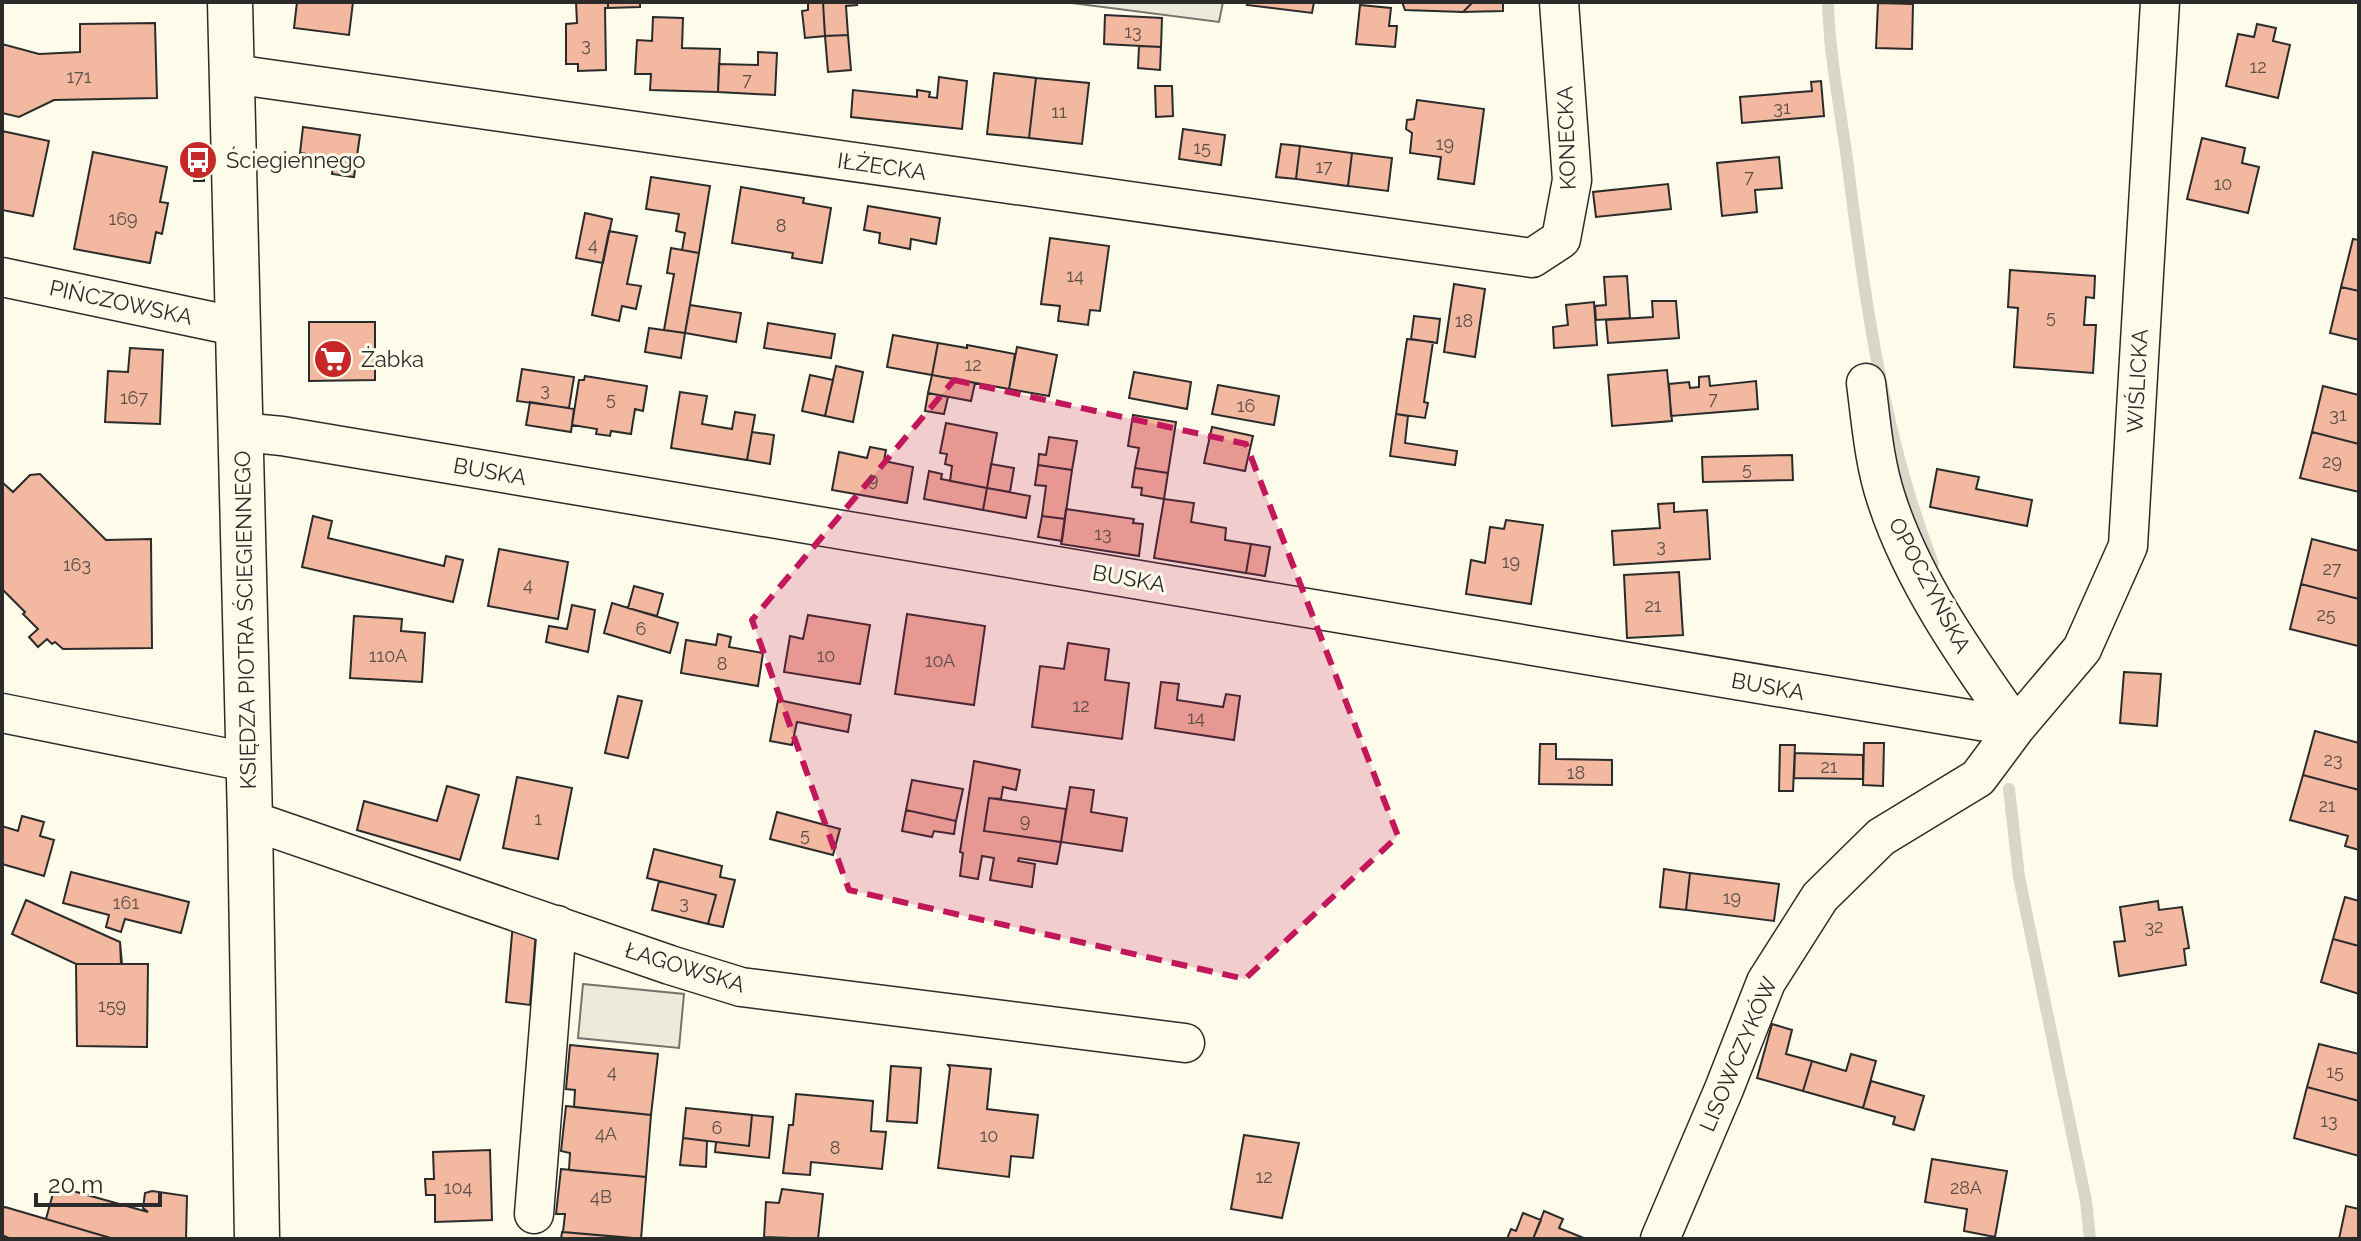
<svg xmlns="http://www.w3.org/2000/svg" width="2361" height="1241" viewBox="0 0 2361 1241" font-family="Raleway,sans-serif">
	<rect width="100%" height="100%" fill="#fdfbea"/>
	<path fill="#ecebdb" stroke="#74746e" stroke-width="2" d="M1064,2H1223L1219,22Z"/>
	<path fill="#eceadb" stroke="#74746e" stroke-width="2" d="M583,984L684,994L679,1048L578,1038Z"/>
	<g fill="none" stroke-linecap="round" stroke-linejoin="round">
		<path stroke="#d8d7c9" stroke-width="12" d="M1828,2C1829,54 1840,107 1847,159C1864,295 1883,435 1933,564
			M2009,789L2019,877L2086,1201L2090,1239"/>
	</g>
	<path fill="#f2b8a0" stroke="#2b2b2b" stroke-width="2" d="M297,2H353L349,35L294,28Z
		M576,2H608V8H605L606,70L578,71V64H566V24L577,23Z
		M608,2H640V7L608,8Z
		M808,2H823L825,36L805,38L802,11L808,10Z
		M823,2H857V5L846,6L848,35L825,36Z
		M1248,2H1314L1312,13L1247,5Z
		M1402,2H1473L1463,12L1405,10Z
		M1473,2H1503V11L1463,12Z
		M1878,3L1913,4L1912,49L1876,48Z
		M1360,5L1391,8L1389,26H1397L1395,47L1356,44Z
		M1105,15L1162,18L1161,47L1104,44Z
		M653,17L683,18L682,48L720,49L718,92L650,90L651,74H635L637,40L652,41Z
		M155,23L157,98L54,100L19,117L2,113V44L39,54L80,52V24Z
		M2257,24L2276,28L2273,41L2290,45L2278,98L2226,86L2238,34L2254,37Z
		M848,35L851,70L828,72L825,36Z
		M1139,46L1161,47L1160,70L1138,68Z
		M758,52L777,53L775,95L718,92L719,64L758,65Z
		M994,73L1036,78L1029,138L987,134Z
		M939,77L967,81L962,129L851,117L853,90L917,97V90L930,92L929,97L937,98Z
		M1036,78L1089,83L1082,144L1029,138Z
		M1821,81L1824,116L1742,123L1740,97L1812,91L1811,82Z
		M1155,86H1172L1173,116L1156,117Z
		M1417,100L1484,109L1474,184L1438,179L1441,157L1410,153L1412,133L1406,129L1407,120L1414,119Z
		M303,127L360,135L354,177L332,174L334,158L300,153Z
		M1183,129L1225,135L1221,165L1179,159Z
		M2,131L49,141L33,216L2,210Z
		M2202,138L2245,148L2242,163L2259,167L2248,213L2187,199Z
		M1281,144L1300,146L1296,179L1276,177Z
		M1300,146L1352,153L1348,186L1296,179Z
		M93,152L167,167L160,202L168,203L162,234L156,232L150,263L74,249Z
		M204,152V181H194L193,153Z
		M1352,153L1392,158L1388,191L1348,186Z
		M1779,157L1782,188L1755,190L1757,212L1722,216L1717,163Z
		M651,177L710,186L699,253L682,250L685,233L676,231L679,214L646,209Z
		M1668,184L1671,209L1596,217L1593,192Z
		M741,187L804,198L803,203L831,208L822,263L792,258L793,253L732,243Z
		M868,206L940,218L936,244L911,239L910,249L879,243L880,233L864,230Z
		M585,213L612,219L603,263L576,258Z
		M609,231L637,236L627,284L641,286L636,309L622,306L619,321L592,315Z
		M1050,238L1109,246L1100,311L1090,310L1088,325L1058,321L1060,306L1041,304Z
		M2353,239L2359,240V291L2341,287Z
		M671,248L699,253L685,333L664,330L674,274L667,273Z
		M2010,270L2095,276L2094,298L2086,297L2084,325H2096L2093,373L2014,367L2018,308L2008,307Z
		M1627,276L1630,318L1596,320L1595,306L1606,305L1604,277Z
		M1454,284L1485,289L1475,357L1444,352Z
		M2341,287L2359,291V340L2330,333Z
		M1652,301H1676L1679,338L1608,343L1606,320L1653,317Z
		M1594,302L1597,345L1554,348L1553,327L1568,325L1566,305Z
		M690,305L741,313L736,342L685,333Z
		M1414,316L1440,319L1437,343L1411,339Z
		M309,322H375V380L309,381Z
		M768,323L835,334L831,358L764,348Z
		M649,328L685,333L681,358L645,352Z
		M893,335L938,343L932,375L887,367Z
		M1407,339L1433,342L1424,402L1428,403L1425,418L1396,414Z
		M938,343L967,348V345L1015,354L1009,389L932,375Z
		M1017,347L1057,355L1049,396L1009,389Z
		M130,348L163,350L160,424L105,422L108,371L128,372Z
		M836,366L863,372L853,422L825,416Z
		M522,369L574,377L569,408L517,401Z
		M1667,370L1672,421L1612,426L1608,375Z
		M1134,372L1191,382L1187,409L1129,398Z
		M810,375L833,380L825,416L802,411Z
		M932,375L975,383L971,401L928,393Z
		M585,376L647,386L643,411L635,409L631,434L611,431L610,436L596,434L597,429L572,425L579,380H584Z
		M1709,376L1710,386L1756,381L1758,409L1671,416L1669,384L1689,382L1690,388L1699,387V377Z
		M1218,385L1279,396L1274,425L1212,414Z
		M2323,386L2359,395V444L2312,432Z
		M680,392L707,396L702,424L732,429L735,412L755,415L747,460L671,448Z
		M928,393L948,397L944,414L925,411Z
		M530,402L574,409L571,432L526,425Z
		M1396,414L1408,416L1405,443L1457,451L1455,465L1390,456Z
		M1133,415L1176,422L1168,473L1135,468L1139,448L1128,446Z
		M946,423L997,433L987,488L950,481L952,466L945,464L947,454L940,453Z
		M1212,427L1253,436L1245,471L1204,463Z
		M752,432L774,435L770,464L747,460Z
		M2312,432L2359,444V492L2300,478Z
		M1049,437L1077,441L1072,470L1038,465L1039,454L1046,455Z
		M870,447L886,450L884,461L913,467L907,503L832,490L839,452L867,458Z
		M1792,455L1793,480L1703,482L1702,457Z
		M991,464L1014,468L1010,492L987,488Z
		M1038,465L1072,470L1065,519L1042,516L1046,486L1035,485Z
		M1135,468L1168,473L1164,499L1141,495L1142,488L1132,487Z
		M1937,469L1979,477L1976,489L2032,500L2027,526L1930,507Z
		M929,471L942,474L941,479L987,488L983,510L924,499Z
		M40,474L106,540L151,539L152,648L63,649L55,642L52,644L47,639L38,647L29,637L38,629L23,614L25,612L2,589V482L13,492L30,475Z
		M987,488L1030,496L1026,518L983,510Z
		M1164,499L1194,503L1191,522L1226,528L1225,540L1251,544L1246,573L1154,558Z
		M1674,503V512L1707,510L1710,559L1614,565L1612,531L1660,528L1658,504Z
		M1066,509L1134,519L1133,523L1143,524L1139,556L1061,544Z
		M313,516L332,521L328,538L444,566L446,556L463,560L453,602L302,567Z
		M1042,516L1065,519L1062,541L1038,537Z
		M1506,520L1543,525L1531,604L1466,594L1471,560L1485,563L1490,527L1504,529Z
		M2312,539L2359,551V599L2301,584Z
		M1251,544L1270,547L1265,576L1246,573Z
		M499,549L568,562L558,619L488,606Z
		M1679,572L1683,635L1627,638L1624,575Z
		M2301,584L2359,599L2358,646L2290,629Z
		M634,586L663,594L657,616L628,608Z
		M612,603L678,623L670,653L604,633Z
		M572,605L595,610L588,652L546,642L549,626L567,629Z
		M907,614L985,626L974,705L895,694Z
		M808,615L870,625L860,684L784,672L790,636L803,639Z
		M354,616L402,619L401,631L425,633L422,682L350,678Z
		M718,634L731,637L729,647L763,653L758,686L681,673L686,640L716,645Z
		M1068,643L1109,649L1105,680L1129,683L1122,739L1032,727L1040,666L1064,669Z
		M2124,672L2161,674L2157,726L2120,723Z
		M1161,682L1179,684L1177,700L1223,707L1226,694L1240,696L1234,740L1155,728Z
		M618,696L642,701L628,758L605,753Z
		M778,700L851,715L848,732L797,722L792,745L770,741Z
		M2315,731L2359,743V790L2303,775Z
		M1864,743H1884L1883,786L1863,785Z
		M1540,744H1556V759L1612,760V785L1539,784Z
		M1780,745H1795L1793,791H1779Z
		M1795,753L1863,755V779L1794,778Z
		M974,761L1020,770L1016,790L1003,787L1001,799L989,798L984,831L1061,842L1057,864L1019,858L1018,861L1035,864L1032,887L990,880L994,858L982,856L978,879L960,876L963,853L960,852Z
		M2303,775L2359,790V850L2345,846L2348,836L2290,820Z
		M517,777L572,788L558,859L503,848Z
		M912,780L963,789L956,821L906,810Z
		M447,786L479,795L460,860L357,830L364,801L437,821Z
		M1070,787L1094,790L1091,812L1127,818L1122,851L1061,842Z
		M989,798L1066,809L1061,842L984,831Z
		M906,810L956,821L954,834L934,831L932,837L902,831Z
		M777,812L840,829L833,855L770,839Z
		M22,816L44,822L40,836L54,840L44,876L2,864V826L18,831Z
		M654,849L722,866L720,877L735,880L723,927L708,924L716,895L647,878Z
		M1664,869L1690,873L1686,910L1660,907Z
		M71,872L189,902L181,933L125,919L121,932L106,927L109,915L63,903Z
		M1690,873L1779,884L1774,921L1686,910Z
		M659,881L716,895L708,924L652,910Z
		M2345,897L2359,901V946L2333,939Z
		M26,900L120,942L121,964H76L12,934Z
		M2158,901L2159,910L2182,907L2189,948L2184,949L2186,965L2119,976L2114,942L2125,941L2120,907Z
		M513,923L536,932L530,1005L506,1002Z
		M2333,939L2359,946V994L2321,982Z
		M120,942L122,964H148L147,1047L77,1046L76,964H121Z
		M1772,1024L1792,1030L1786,1054L1812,1061L1803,1091L1757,1078Z
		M2319,1044L2359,1054V1101L2307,1087Z
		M570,1045L658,1054L651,1115L574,1107L575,1090L566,1089Z
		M1851,1054L1876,1061L1863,1108L1803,1091L1812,1061L1846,1071Z
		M948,1065L991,1069L987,1109L1038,1115L1033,1158L1011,1156L1009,1177L938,1168L950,1068Z
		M891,1066L921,1068L917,1123L887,1121Z
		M1871,1081L1924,1096L1914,1130L1893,1124L1895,1117L1863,1108Z
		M2307,1087L2359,1101V1156L2294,1138Z
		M796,1094L873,1101L871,1131L886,1132L882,1169L811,1162L810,1175L783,1173L789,1125H793Z
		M566,1106L651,1115L646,1177L569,1170L570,1153L561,1151Z
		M686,1108L752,1115L749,1146L683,1138Z
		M752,1115L773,1117L769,1158L715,1152L716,1142L749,1146Z
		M1244,1135L1299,1143L1282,1218L1231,1209Z
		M683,1138L707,1141L706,1167L680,1165Z
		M490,1150L492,1220L435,1222V1195H426L425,1179H434L433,1152Z
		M1932,1159L2007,1171L1995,1237L1964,1231L1967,1209L1925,1202Z
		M561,1169L646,1177L641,1239L563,1232L565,1214H556Z
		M55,1186L148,1212L143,1208L145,1193L152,1191L187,1196L186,1239H114L46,1219Z
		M782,1189L823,1194L818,1239L764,1237L766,1202L779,1203Z
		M2346,1206L2359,1209V1239H2339Z
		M5,1207L46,1219L114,1239H11L2,1235V1209Z
		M1544,1211L1563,1219L1559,1228L1586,1239H1533Z
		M1523,1213L1541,1220L1533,1239H1507L1511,1229L1516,1231Z
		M562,1232H563L645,1239H561Z"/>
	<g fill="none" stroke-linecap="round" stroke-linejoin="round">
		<g stroke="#2b2b2b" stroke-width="41">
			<path id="street" d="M233,74L1532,258L1561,239L1572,180L1559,2
				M2,277L239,327
				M1866,383C1871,421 1874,462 1886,498C1912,580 1967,658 2016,727
				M241,432L282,436L2016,727
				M2,713L247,762
				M250,820L670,965L741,987L1185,1043
				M534,1214L557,925
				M1660,1239L1724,1089L1766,982L1820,897L1881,837L1978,778L2016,727L2082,649L2128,546L2160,2"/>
		</g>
		<g stroke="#2b2b2b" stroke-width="47">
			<path id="secondary" d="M230,2L250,820L257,1239"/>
		</g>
		<use href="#street" stroke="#fdfbea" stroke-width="38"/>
		<use href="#secondary" stroke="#fdfbea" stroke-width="44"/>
	</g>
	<path fill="#c2185b" fill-opacity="0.2" stroke="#c2185b" stroke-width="6" stroke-dasharray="16 10" stroke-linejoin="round" d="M954,380L1246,444L1398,836L1245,979L849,890L752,620Z"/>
	<defs>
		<g id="bus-disc" transform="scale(2)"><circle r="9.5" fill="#c62828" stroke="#fdfbea"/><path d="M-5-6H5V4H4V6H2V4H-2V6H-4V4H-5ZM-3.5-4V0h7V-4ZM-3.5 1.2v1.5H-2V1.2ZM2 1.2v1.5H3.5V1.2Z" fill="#fff"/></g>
		<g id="supermarket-disc" transform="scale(2)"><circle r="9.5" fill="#c62828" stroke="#fdfbea"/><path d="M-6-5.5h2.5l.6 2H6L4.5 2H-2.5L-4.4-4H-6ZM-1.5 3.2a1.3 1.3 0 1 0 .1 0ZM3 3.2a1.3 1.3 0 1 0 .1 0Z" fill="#fff"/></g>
	</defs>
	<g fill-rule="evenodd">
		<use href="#bus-disc" x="198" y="160"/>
		<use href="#supermarket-disc" x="333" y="359"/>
	</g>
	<g text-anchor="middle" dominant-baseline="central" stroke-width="6" stroke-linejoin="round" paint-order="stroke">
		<g font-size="18" fill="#5d4e48">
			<text x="1133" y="31">13</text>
			<text x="586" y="44">3</text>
			<text x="2258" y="66">12</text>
			<text x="79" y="76">171</text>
			<text x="747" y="79">7</text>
			<text x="1782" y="107">31</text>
			<text x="1059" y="111">11</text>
			<text x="1445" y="143">19</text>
			<text x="1202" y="147">15</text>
			<text x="1324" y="166">17</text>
			<text x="1749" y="176">7</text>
			<text x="2223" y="183">10</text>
			<text x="123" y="218">169</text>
			<text x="781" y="225">8</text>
			<text x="593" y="244">4</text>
			<text x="1075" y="275">14</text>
			<text x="2051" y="316">5</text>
			<text x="1464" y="320">18</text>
			<text x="973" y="364">12</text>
			<text x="545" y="389">3</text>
			<text x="134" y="397">167</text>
			<text x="611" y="398">5</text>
			<text x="1713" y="398">7</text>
			<text x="1246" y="405">16</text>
			<text x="2338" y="414">31</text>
			<text x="2332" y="461">29</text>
			<text x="1747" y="468">5</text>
			<text x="873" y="479">9</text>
			<text x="1103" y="533">13</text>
			<text x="1661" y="545">3</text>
			<text x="1511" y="561">19</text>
			<text x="77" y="564">163</text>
			<text x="2332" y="568">27</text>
			<text x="528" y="584">4</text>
			<text x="1653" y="605">21</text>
			<text x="2326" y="614">25</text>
			<text x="641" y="628">6</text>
			<text x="388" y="655">110A</text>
			<text x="826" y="655">10</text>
			<text x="940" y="660">10A</text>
			<text x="722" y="663">8</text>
			<text x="1081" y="705">12</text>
			<text x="1196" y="717">14</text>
			<text x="2333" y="759">23</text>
			<text x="1829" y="766">21</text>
			<text x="1576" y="772">18</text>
			<text x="2327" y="805">21</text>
			<text x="538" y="818">1</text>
			<text x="1025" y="820">9</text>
			<text x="805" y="834">5</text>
			<text x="1732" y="897">19</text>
			<text x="126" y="902">161</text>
			<text x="684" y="902">3</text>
			<text x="2154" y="926">32</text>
			<text x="112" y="1005">159</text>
			<text x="612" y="1071">4</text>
			<text x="2335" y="1071">15</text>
			<text x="2329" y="1120">13</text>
			<text x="717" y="1127">6</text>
			<text x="606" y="1133">4A</text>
			<text x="989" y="1135">10</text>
			<text x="835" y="1147">8</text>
			<text x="1264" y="1176">12</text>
			<text x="458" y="1187">104</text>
			<text x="1966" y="1187">28A</text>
			<text x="601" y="1196">4B</text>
		</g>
		<g font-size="22" fill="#2b2b2b" stroke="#fdfbea">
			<text transform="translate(1566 138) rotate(-92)">KONECKA</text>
			<text transform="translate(882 166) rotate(8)">IŁŻECKA</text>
			<text transform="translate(121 302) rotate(12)">PIŃCZOWSKA</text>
			<text transform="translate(2137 381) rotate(-87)">WIŚLICKA</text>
			<text transform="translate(490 471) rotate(10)">BUSKA</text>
			<text transform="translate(1129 578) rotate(10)">BUSKA</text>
			<text transform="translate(1930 585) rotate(62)">OPOCZYŃSKA</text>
			<text transform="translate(245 620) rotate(-91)">KSIĘDZA PIOTRA ŚCIEGIENNEGO</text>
			<text transform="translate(1768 686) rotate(10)">BUSKA</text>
			<text transform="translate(685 967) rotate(17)">ŁAGOWSKA</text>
			<text transform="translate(1738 1054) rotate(-67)">LISOWCZYKÓW</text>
		</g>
		<g font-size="22" fill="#2b2b2b" stroke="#fdfbea" text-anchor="start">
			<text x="226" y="160">Ściegiennego</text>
			<text x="361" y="359">Żabka</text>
		</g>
	</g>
	<rect width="2361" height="1241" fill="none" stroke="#2b2b2b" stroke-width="8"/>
	<path d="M36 1193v12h124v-12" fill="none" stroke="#2b2b2b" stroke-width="4"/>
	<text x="48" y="1193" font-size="24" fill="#2b2b2b" stroke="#fdfbea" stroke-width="6" paint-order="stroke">20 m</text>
</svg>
